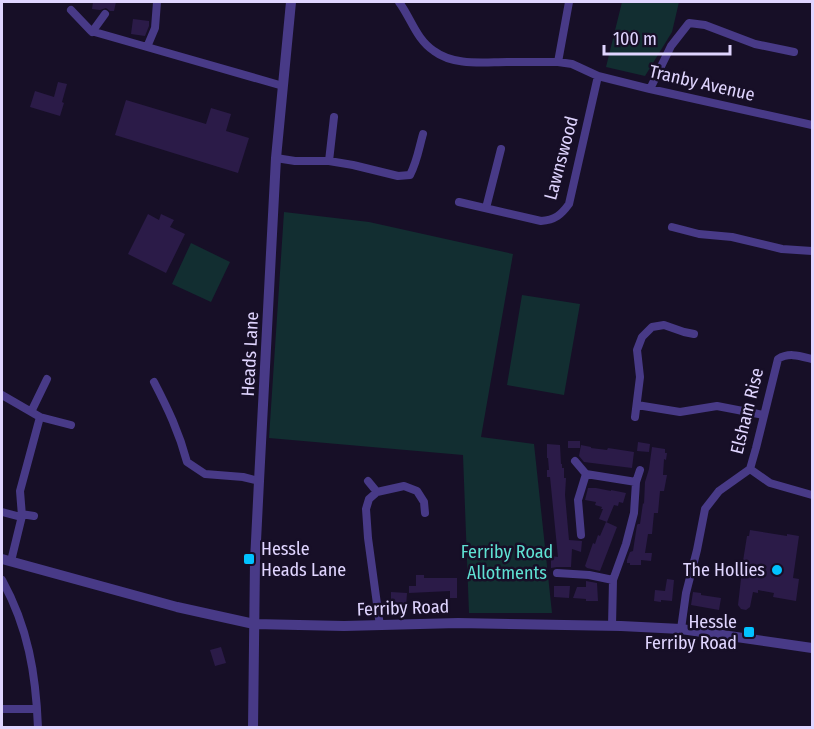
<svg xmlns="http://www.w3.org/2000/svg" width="814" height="729" viewBox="0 0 814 729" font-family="'Fira Sans Condensed',sans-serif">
	<rect width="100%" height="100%" fill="#170f27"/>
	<path fill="#122e31" d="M622,2H679L672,32L645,76L606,67Z
		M284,212L369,222L513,254L481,437L534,444L552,613H469L463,455L269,438Z
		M191,243L230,262L211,302L172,284Z
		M522,295L580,304L564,395L507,385Z"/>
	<path fill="#2b1b48" d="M93,2H116L114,11H110L106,8L100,10L92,9Z
		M133,19L149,21V26L145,36L131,34Z
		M58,82L67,84L62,102L64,103L60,116L30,107L35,91L54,97Z
		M126,100L206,124L211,108L231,114L226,131L249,138L238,173L115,135Z
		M148,214L159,220L161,214L174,220L170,227L185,234L166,273L128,254Z
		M568,441H580V448H568Z
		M638,442L650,444L649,452L637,451Z
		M547,444L560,445L561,464H562V468H564V478H566L565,495L569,540L582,541L581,552L572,549L571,567H557L551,568V556L558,557L550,477H547V470H549L548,458H547Z
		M581,445L591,447V448L607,450L608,448L634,452L632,468L584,462L579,456Z
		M652,447L665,449V453H667L666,460L664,459L663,475H667L664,491H660L658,513H654L652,534H648L645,553H652L651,561L641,560V565H630V563H627V560L630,552L633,551L637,525L638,524H640L643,503L644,504L645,482L649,469Z
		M588,488H596L611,491V490L626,493L623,503L619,502L618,506L614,505L607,522L599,519L603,509H601L602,507L595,505L596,502L585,500Z
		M606,522L617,527L600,571L587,568L585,566L593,543L595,544L598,535L600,536Z
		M750,530L787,536V534L799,536L793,578L799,579L796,601L773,597L774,593L758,590V593L753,592L750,607L746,610L741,609L738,605L743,561L747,536H749Z
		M416,575H424V578H457V598H450V591L409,593V586H416Z
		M667,579L674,580L672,601L661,600V602L654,601L655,590L665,591Z
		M586,581L597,583L598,601H586V599L573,598L577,587H586Z
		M554,586H570L569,598L554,597Z
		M391,592L407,593L406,607L391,606Z
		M693,592L701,593V595L721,598L719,610L691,605Z
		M221,647L226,663L215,666L210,650Z"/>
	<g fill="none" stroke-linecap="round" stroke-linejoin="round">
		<path stroke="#483a87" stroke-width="8" d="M157,2L155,28L147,47L283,86
			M399,2C411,18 416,39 434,51C454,66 483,62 507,62C524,62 541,62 558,62L572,64L598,76L650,89L812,125
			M71,10L91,31L147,47
			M92,32L105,14
			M558,62L569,2
			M650,89L671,46L689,23L705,25L755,44L794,52
			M276,158L295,161H329L353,165L398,176L410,175C417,162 419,148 423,134
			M329,161L334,117
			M459,202L541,221C555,220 561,215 569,204L598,76
			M486,208L501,149
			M672,227L699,234L732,237L782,249L812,251
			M154,382C168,409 179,432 187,462L205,474L243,477L259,481
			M2,395L40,417L20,491L22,516L11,561
			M637,405L680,412L717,406L764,415
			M31,412L47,379
			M40,417L71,425
			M635,417L640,377L637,350L642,337L652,327L664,325L684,332L694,334
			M575,461L586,474
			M750,469L770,483L812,495
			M368,481L377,492
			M636,482L640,470
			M2,512L21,517
			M21,514L34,516
			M581,535L578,500L586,474L636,482L634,513L626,544L613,580L612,626
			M557,573L589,575L613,580
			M2,580C28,627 36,674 38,728
			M380,626L368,538L366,509L369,499L377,492L404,486L417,491L424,502L425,513
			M681,629L686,593L697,550L705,509L719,491L750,469L756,448L778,359C789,352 800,356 812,359
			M2,709H37"/>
		<path stroke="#483a87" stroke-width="10" d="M2,559L177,607L254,624L344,626L458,623L621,626L681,629L812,648
			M253,728L255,561L259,481L276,158L291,2"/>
	</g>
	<g fill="#01c2ff" stroke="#170f27" stroke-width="2">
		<rect x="243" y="553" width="12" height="12" rx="3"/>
		<circle cx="777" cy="570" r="6"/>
		<rect x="743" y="626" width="12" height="12" rx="3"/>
	</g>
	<g text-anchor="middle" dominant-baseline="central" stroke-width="5" stroke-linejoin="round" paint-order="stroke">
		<g font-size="18" fill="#e0d5ff" stroke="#170f27">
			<text transform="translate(702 83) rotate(13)">Tranby Avenue</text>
			<text transform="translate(561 158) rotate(-75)">Lawnswood</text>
			<text transform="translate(250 354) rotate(-87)">Heads Lane</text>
			<text transform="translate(747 411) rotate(-76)">Elsham Rise</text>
			<text transform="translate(403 608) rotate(-2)">Ferriby Road</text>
		</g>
		<g font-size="18" fill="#e0d5ff" stroke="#170f27" text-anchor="end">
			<text x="261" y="549" text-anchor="start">Hessle<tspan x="261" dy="21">Heads Lane</tspan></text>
			<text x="765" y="570">The Hollies</text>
			<text x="737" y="622">Hessle<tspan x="737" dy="21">Ferriby Road</tspan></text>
		</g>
		<g font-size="18" fill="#5fe1d3" stroke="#170f27">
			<text x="507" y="552">Ferriby Road<tspan x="507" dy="21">Allotments</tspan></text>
		</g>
	</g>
	<rect width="814" height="729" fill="none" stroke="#e0d5ff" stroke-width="6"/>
	<path d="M604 45v9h126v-9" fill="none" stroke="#e0d5ff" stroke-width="3"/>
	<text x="613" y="45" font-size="18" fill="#e0d5ff" stroke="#170f27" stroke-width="4.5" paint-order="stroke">100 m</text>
</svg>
